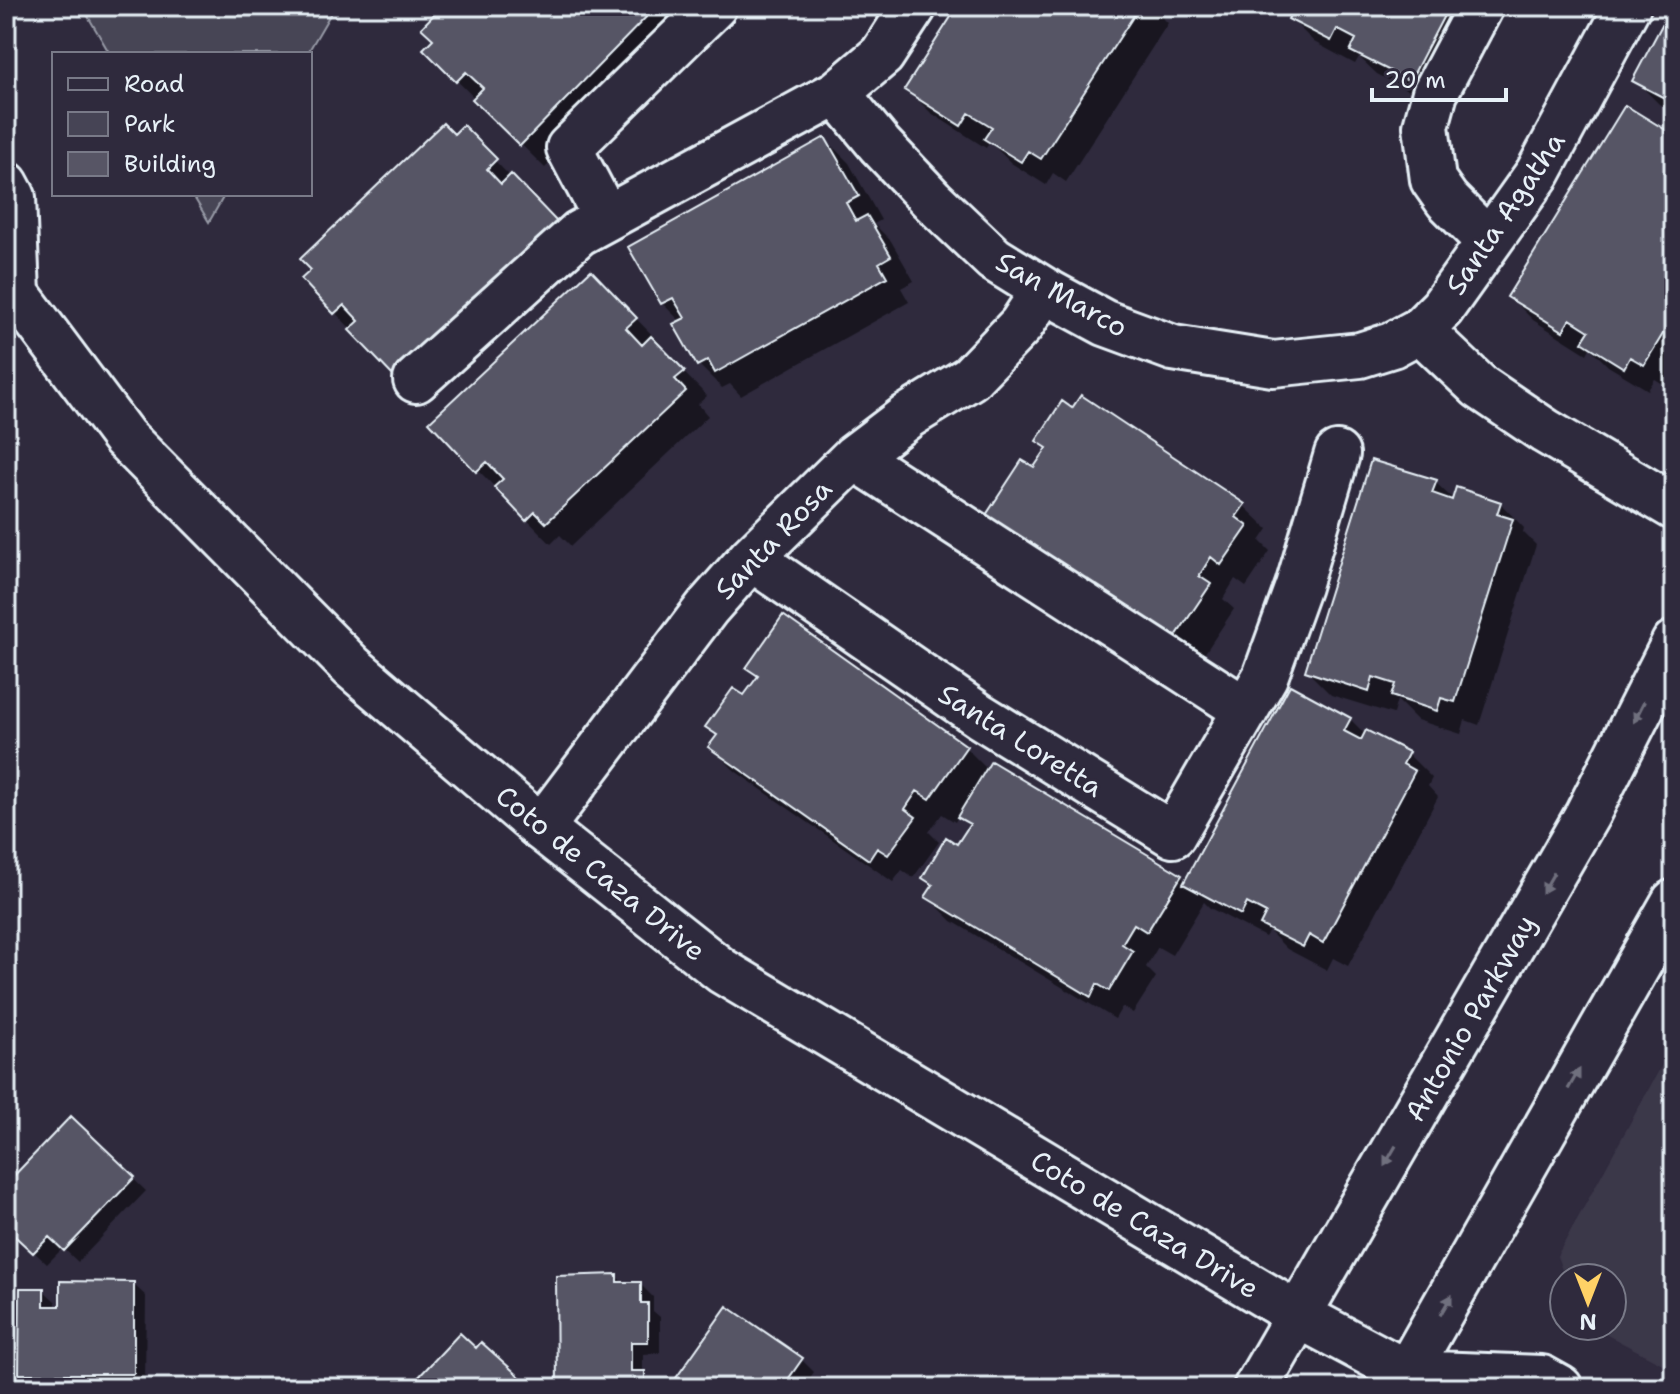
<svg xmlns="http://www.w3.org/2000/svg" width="1680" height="1394" viewBox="0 0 1680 1394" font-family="'Shantell Sans',sans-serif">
	<rect width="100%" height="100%" fill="#2f2a3d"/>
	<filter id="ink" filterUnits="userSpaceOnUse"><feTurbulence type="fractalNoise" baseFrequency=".0125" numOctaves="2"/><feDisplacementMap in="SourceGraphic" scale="16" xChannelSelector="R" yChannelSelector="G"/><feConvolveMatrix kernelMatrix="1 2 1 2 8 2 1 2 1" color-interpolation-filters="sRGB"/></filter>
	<g filter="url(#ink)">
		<path fill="#3b3749" d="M1674,1043V1370L1590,1326H1612V1278H1565L1557,1256Z"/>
		<path fill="#464455" stroke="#979aa6" stroke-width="2" d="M82,6H335L307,54H110Z
			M192,194H225L209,222Z"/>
		<path fill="#0007" d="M445,6H692L698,12L545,168L425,49L435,39Z
			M960,6H1161L1157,12L1168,23L1066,182L1053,173L1046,185L1011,163L990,142L986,148L931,113L907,89Z
			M1292,6H1485L1434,104L1377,74L1359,57L1355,64L1314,42L1290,18L1295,9Z
			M1674,6V112L1659,104L1635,80Z
			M463,128L581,249L421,402L303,279Z
			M1674,138V378L1668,387L1655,379L1648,390L1608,366L1590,348L1587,354L1533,320L1509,296Z
			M825,139L849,163L881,220L874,224L891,241L914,281L901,288L909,302L741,396L730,384L722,388L698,364L681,322L662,303Z
			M615,297L660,343L657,345L707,396L698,404L708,416L571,546L560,535L551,544L478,470Z
			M1039,441L1244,506L1268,529L1260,541L1270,551L1246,587L1235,579L1223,599L1234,609L1199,662L1012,539L988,515L1035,470L1048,450Z
			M1435,482L1454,500L1500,503L1524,528L1523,532L1536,545L1479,725L1465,720L1461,734L1417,720L1397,700L1393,714L1331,695L1307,671Z
			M784,618L966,748L988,770L1181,876L1186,882L1350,719L1366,735L1408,754L1432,778L1428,786L1438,797L1348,966L1333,958L1327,970L1287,949L1269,931L1265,937L1210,908L1204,902L1172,955L1158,947L1146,967L1156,977L1133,1013L1122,1007L1115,1019L952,921L928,897L934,887L924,878L958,847L970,827L959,815L955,822L942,814L929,832L939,842L913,878L902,870L893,882L735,771L711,747L718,737L708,727L745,698L759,678L749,668Z
			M71,1119L146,1191L78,1262L63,1248L47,1264L6,1226V1187Z
			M616,1276L624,1284H640L653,1297V1311L660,1317V1353L643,1354V1373L656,1388H559Z
			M133,1284L146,1296L145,1385H40V1388H18L36,1387L21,1373L43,1290L56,1302V1308Z
			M481,1344L528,1388H423Z
			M802,1360L814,1372L803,1388H671Z"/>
		<path fill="#575565" stroke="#e8f1f8" stroke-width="2" d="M442,6H657L520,146L472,99L483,88L466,72L456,82L423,49L433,39L421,28Z
			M958,6H1140L1041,159L1028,151L1021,162L984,139L992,127L969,113L961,126L904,90Z
			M1294,6H1449L1410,81L1350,51L1356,39L1337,29L1331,41L1288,19Z
			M1672,6H1674V103L1632,81Z
			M1625,105L1674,135V316L1644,365L1630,357L1624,368L1582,342L1589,331L1570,319L1563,331L1507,297Z
			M443,123L454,134L463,125L497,159L487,169L501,184L511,174L558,223L396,379L349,330L359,321L344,305L334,314L301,279L311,270L300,259Z
			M825,137L859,196L846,203L856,221L867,215L891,256L879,263L887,277L715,373L708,360L697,366L673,324L685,318L673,298L661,304L628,247Z
			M591,270L637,318L626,328L642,345L651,336L685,371L675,379L686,391L546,523L535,512L526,521L494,487L503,479L487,462L476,472L429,422Z
			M1081,395L1245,504L1236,517L1248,526L1221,565L1211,557L1199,576L1211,584L1174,639L986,515L1022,460L1034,467L1047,448L1036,441L1062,401L1072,408Z
			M1371,460L1437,480L1432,493L1452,500L1456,487L1501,502L1497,514L1513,519L1455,702L1441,698L1437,711L1391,696L1395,684L1373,677L1369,692L1305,671Z
			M783,615L967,746L930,799L917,791L905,809L916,817L888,855L877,848L869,860L708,747L717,735L705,727L733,688L744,695L758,676L746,668Z
			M1290,685L1351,718L1344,731L1361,740L1366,730L1409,752L1403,764L1415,771L1323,943L1309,935L1303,947L1260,925L1266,913L1247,903L1241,915L1183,884Z
			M991,761L1182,875L1147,932L1134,924L1122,944L1133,951L1109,991L1097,984L1091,997L925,897L933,885L922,878L946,837L957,844L970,824L957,817Z
			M71,1116L135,1177L64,1251L49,1237L33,1253L6,1228V1184Z
			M617,1274V1282H641V1303H648V1342H631V1371H645V1388H557L556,1276Z
			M60,1281L134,1282V1374H19L20,1288H44V1306H60Z
			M727,1306L803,1358L782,1388H669Z
			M460,1333L476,1348L481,1342L520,1377L510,1388H420L414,1382Z
			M17,1383L53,1388H16Z"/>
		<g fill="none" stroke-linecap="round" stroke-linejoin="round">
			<g stroke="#e8f1f8" stroke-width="50">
				<path id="minor" d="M1481,6L1435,93L1426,126L1433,180L1447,200L1489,242
					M837,93L880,145L932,200L994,259L1044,290L1105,323L1173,348L1273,364L1360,355L1392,345L1420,330L1480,387L1545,431L1674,507
					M606,218L569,148L714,6
					M1420,330L1442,308L1538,173L1628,6
					M416,380L579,233L837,93L882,55L914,6
					M854,457L1246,710
					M751,558L980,716L1173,835L1265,677L1298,586L1337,454
					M541,828L707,608L751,558L854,457L908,416L970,378L1021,325L1044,290"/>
			</g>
			<g stroke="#e8f1f8" stroke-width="50">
				<path id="major" d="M6,184L13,197L17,294
					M6,290L17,294L124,437L352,667L541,828L722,971L1298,1315L1407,1373L1421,1388
					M1407,1373L1542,1378L1560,1388
					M1256,1388L1587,815L1674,643
					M1398,1388L1674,902"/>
			</g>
			<use href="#minor" stroke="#2f2a3d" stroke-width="44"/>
			<use href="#major" stroke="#2f2a3d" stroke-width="44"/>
		</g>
		<defs><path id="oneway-solid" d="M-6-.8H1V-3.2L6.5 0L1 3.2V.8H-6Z" transform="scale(2)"/></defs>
		<g fill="#70707e">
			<use href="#oneway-solid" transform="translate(1639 712) rotate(117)"/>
			<use href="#oneway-solid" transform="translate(1548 883) rotate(120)"/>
			<use href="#oneway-solid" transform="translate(1574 1079) rotate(-60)"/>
			<use href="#oneway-solid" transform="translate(1390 1156) rotate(120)"/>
			<use href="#oneway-solid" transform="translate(1446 1305) rotate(-60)"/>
		</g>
	</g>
	<g text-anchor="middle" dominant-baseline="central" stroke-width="6" stroke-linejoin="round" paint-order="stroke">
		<g font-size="28" fill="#e8f1f8" stroke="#2f2a3d">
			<text transform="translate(1505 213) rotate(-56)">Santa Agatha</text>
			<text transform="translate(1062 294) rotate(29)">San Marco</text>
			<text transform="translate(773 539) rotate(-46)">Santa Rosa</text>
			<text transform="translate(1021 740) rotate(32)">Santa Loretta</text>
			<text transform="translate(601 873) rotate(39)">Coto de Caza Drive</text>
			<text transform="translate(1470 1018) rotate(-60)">Antonio Parkway</text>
			<text transform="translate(1145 1224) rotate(31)">Coto de Caza Drive</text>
		</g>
	</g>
	<rect width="1680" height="1394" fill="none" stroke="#2f2a3d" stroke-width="32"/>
	<rect x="16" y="16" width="1648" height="1362" fill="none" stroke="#e8f1f8" stroke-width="3" filter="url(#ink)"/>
	<rect x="52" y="52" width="260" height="144" fill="#2f2a3d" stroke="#797a88" stroke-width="2"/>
	<rect x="68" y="78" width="40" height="12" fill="#2f2a3d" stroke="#797a88" stroke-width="2"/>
	<text x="124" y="92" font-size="24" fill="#e8f1f8">Road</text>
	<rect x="68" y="112" width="40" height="24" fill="#464455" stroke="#797a88" stroke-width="2"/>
	<text x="124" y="132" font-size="24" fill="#e8f1f8">Park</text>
	<rect x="68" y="152" width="40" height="24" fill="#575565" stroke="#797a88" stroke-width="2"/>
	<text x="124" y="172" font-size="24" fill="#e8f1f8">Building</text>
	<g transform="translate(1588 1302) rotate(180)"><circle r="38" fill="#2f2a3d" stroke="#797a88" stroke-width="2"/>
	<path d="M0-6L14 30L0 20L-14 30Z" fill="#ffd166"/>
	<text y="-12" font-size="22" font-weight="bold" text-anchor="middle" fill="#e8f1f8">N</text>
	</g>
	<path d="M1372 88v12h134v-12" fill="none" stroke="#e8f1f8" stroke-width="4"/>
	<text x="1384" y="88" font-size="24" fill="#e8f1f8" stroke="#2f2a3d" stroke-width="6" paint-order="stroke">20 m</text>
</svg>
